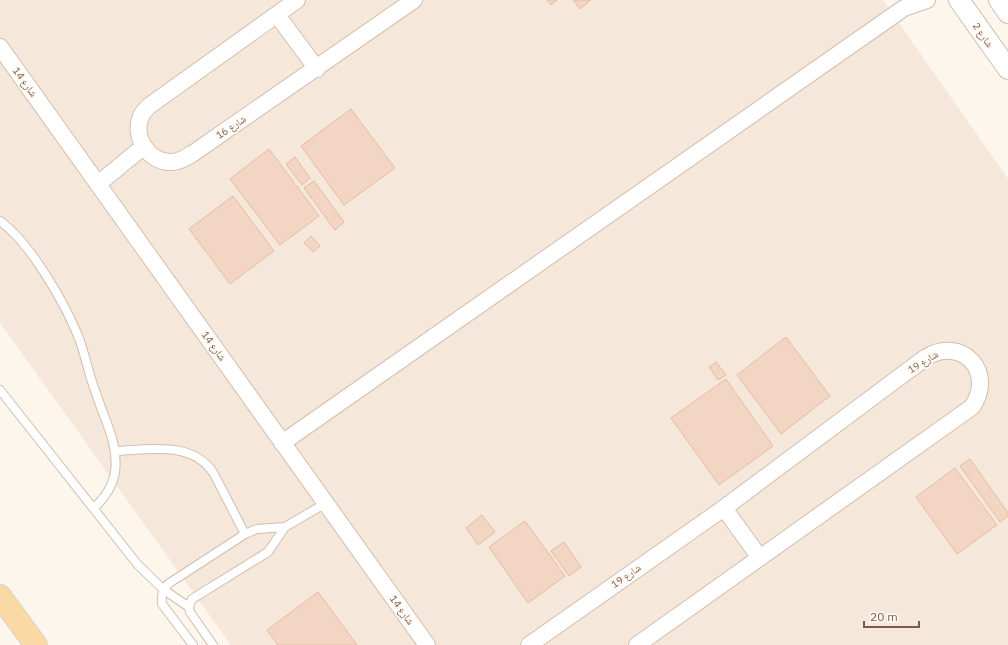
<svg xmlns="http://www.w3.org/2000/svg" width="1008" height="645" viewBox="0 0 1008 645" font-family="'IBM Plex Sans','Noto Naskh Arabic',sans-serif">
	<rect width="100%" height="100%" fill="#fdf6ec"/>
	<path fill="#f5e8da" d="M0,0H883L1008,179V645H231L0,323Z"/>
	<path fill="#f3d5c3" stroke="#e6bba3" d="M547,0H557L551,5Z
		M573,0H591L580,9Z
		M351,109L395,168L344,205L301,146Z
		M269,149L319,216L280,245L230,179Z
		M295,157L310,178L302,185L286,164Z
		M314,181L344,222L335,230L304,188Z
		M233,196L274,251L230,284L189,229Z
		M311,236L320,246L313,252L304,243Z
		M786,337L830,396L781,434L737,375Z
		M716,362L726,375L718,380L709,367Z
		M726,379L773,446L719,485L671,418Z
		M970,459L1008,513V516L1000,522L960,466Z
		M955,468L997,525L957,554L916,497Z
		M482,515L495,532L478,545L466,528Z
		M525,521L565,576L528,603L489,547Z
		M564,542L581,567L569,576L551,551Z
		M318,592L357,645H278L267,630Z"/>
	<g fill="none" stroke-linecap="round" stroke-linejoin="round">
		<g stroke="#d1beb0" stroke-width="10">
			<path id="service" d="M0,221C13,230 23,243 33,256C52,283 68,310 80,341C86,358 89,376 96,393C104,419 119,444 115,472C112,488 105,497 94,508
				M0,390L138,565L164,590L189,607
				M115,451C149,450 193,440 214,474L245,534
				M193,645L162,604C161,595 163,591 168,584L245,534L257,529L285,527L326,503
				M213,645L190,612L189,607L192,599L268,552L285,527"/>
		</g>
		<g stroke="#d1beb0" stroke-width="18">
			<path id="minor" d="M297,0L149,106C146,109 143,112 141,116C132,137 149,163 172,162C180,162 186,157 192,154L414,0
				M277,15L317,69
				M0,47L427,645
				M98,184L143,147
				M282,443L904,8L927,0
				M724,508L760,558
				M529,645L724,508L925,358C962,335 996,372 972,407L637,645"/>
		</g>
		<g stroke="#d1beb0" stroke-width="22">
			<path id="tertiary" d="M959,0L1008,69
				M999,0L1008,13"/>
		</g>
		<g stroke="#dad1cd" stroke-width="24">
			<path id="primary" d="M0,596L36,645"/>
		</g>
		<use href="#service" stroke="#fff" stroke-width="8"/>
		<use href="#minor" stroke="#fff" stroke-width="16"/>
		<use href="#tertiary" stroke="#fff" stroke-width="20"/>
		<use href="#primary" stroke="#fbd9a5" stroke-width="22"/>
	</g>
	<g text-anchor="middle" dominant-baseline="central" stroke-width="4" stroke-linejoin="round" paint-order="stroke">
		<g font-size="10" fill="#7a5c4d" stroke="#fffaf3">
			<text transform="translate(983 35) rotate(55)">شارع 2</text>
			<text transform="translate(25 82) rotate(54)">شارع 14</text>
			<text transform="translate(231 127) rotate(-34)">شارع 16</text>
			<text transform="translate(214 346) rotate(54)">شارع 14</text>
			<text transform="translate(923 362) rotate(-32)">شارع 19</text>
			<text transform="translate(626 576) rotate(-35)">شارع 19</text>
			<text transform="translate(402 610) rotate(54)">شارع 14</text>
		</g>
	</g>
	<path d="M864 621v6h55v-6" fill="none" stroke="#7a5c4d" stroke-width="2"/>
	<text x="870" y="621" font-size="12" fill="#7a5c4d" stroke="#fffaf3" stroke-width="3" paint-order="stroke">20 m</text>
</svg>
